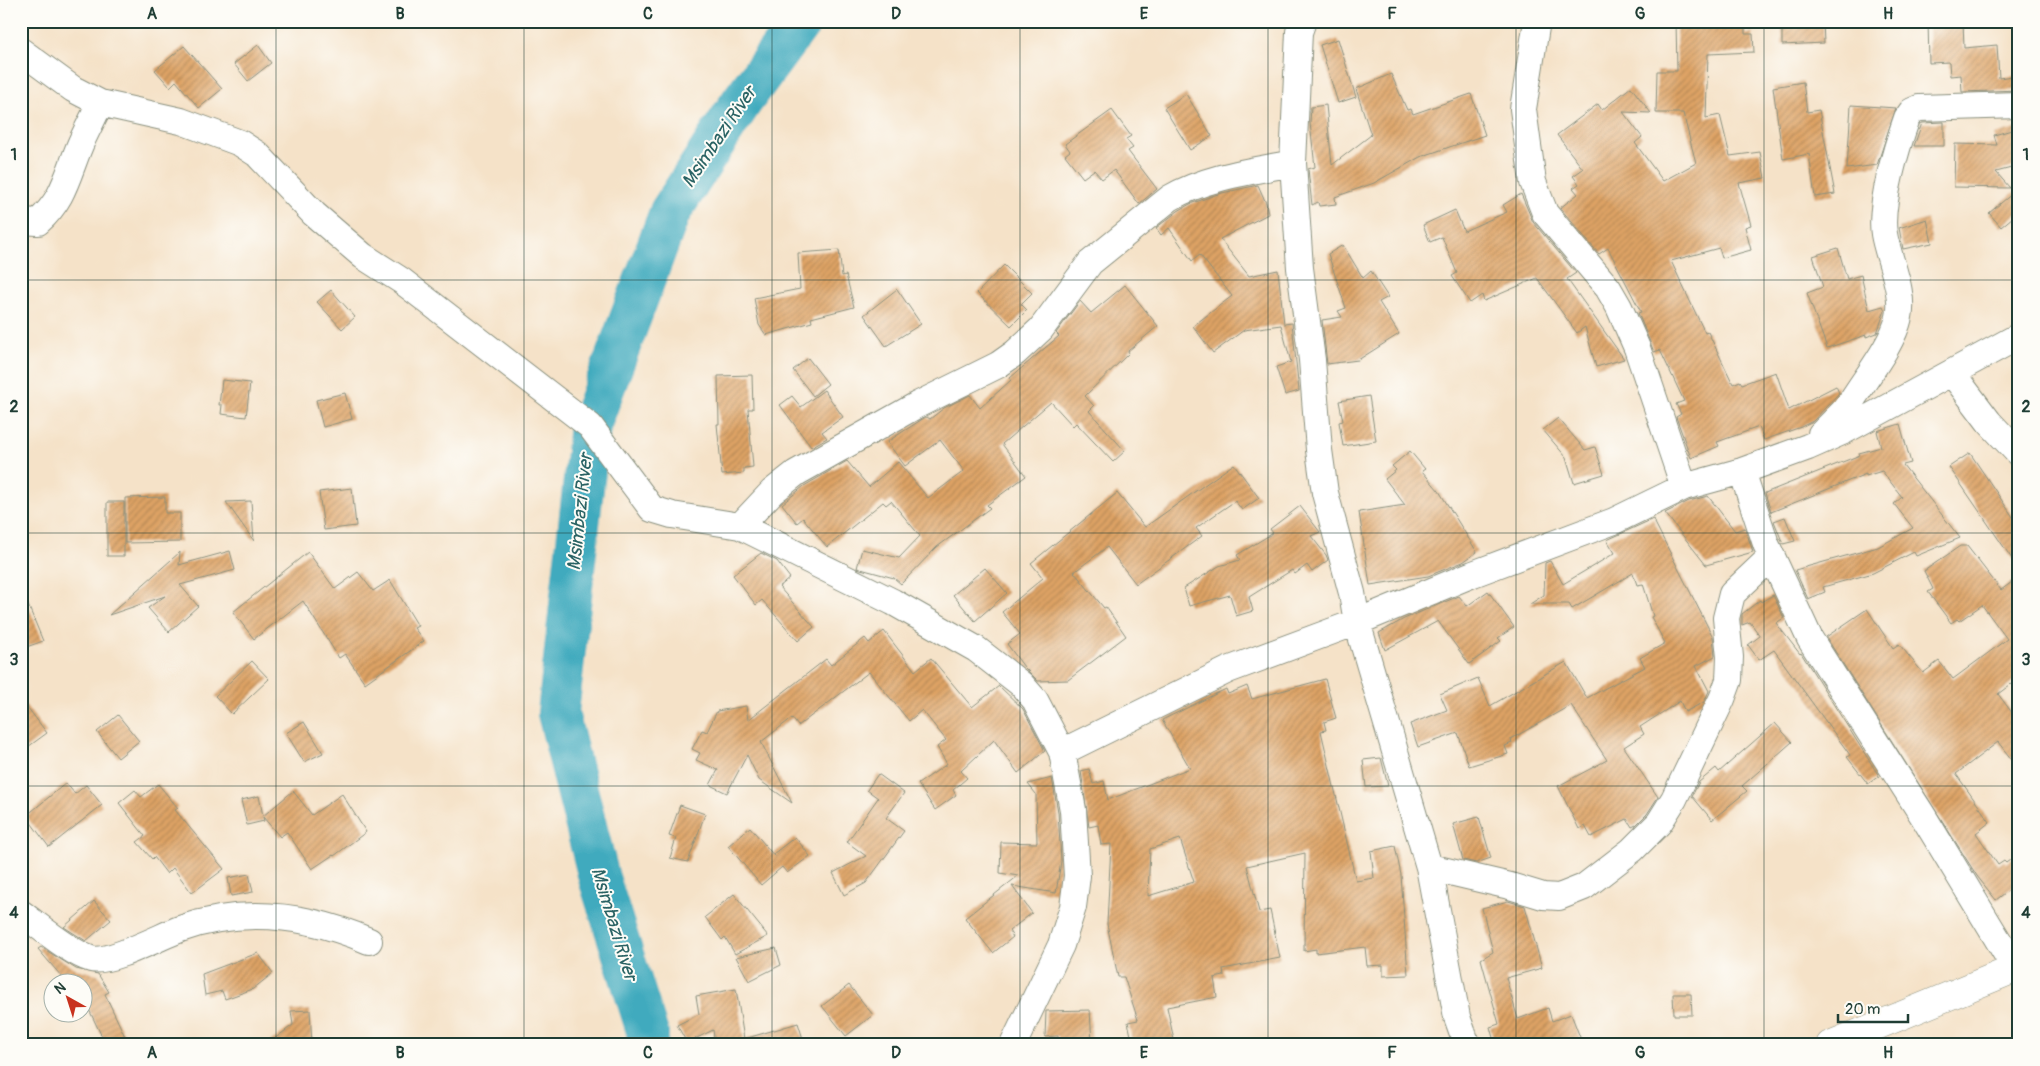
<svg xmlns="http://www.w3.org/2000/svg" width="2040" height="1066" viewBox="0 0 2040 1066" font-family="Pangolin,sans-serif">
	<defs>
		<pattern id="building-hatch" width="6" height="6" patternUnits="userSpaceOnUse" patternTransform="scale(1.25)"><rect width="6" height="6" fill="#dea365"/><path d="M-1 1l2-2M0 6l6-6M5 7l2-2" fill="none" stroke="#b38654"/></pattern>
	</defs>
	<rect width="100%" height="100%" fill="#fdfcf7"/>
	<filter id="ink" filterUnits="userSpaceOnUse"><feTurbulence type="fractalNoise" baseFrequency=".02" numOctaves="2"/><feDisplacementMap in="SourceGraphic" scale="10" xChannelSelector="R" yChannelSelector="G"/><feConvolveMatrix kernelMatrix="1 2 1 2 8 2 1 2 1" color-interpolation-filters="sRGB"/></filter>
	<filter id="wash" filterUnits="userSpaceOnUse"><feTurbulence type="fractalNoise" baseFrequency=".0096" numOctaves="4" result="noise"/><feDisplacementMap in="SourceGraphic" scale="20" xChannelSelector="R" yChannelSelector="G"/><feGaussianBlur stdDeviation="1.12" result="paint"/><feColorMatrix in="noise" values="0 0 0 0 0 0 0 0 0 0 0 0 0 0 0 0 0 1.4 0 .05"/><feComposite in="paint" operator="in"/></filter>
	<g filter="url(#wash)">
		<rect width="100%" height="100%" fill="#f5e2c8"/>
		<g fill="none" stroke-linecap="round" stroke-linejoin="round">
			<path stroke="#3faabe" stroke-width="42" d="M646,1045L648,1034L599,878L558,713L590,426L670,212L742,101L801,21"/>
		</g>
		<g id="blocks">
			<path fill="url(#building-hatch)" fill-rule="evenodd" d="M1676,21H1745V34H1753L1754,52L1708,54L1706,118L1720,115L1730,156L1760,152L1765,178L1739,183L1751,225L1745,227L1751,250L1722,258L1719,248L1671,261L1705,333L1708,332L1733,384L1740,381L1742,384L1776,372L1789,410L1836,386L1839,393L1813,421L1801,427L1764,440L1759,427L1717,442L1719,446L1691,458L1676,417L1681,414L1676,404L1684,401L1660,350L1654,352L1638,313L1641,312L1608,248L1599,254L1560,208L1578,194L1573,188L1579,184L1573,176L1583,169L1557,135L1598,104L1602,110L1631,87L1651,113L1623,112L1642,137L1635,143L1663,181L1696,163L1683,113H1656L1657,71H1677Z
				M1782,21H1823L1824,43L1782,45Z
				M1928,21H1963L1964,48L1997,45L1999,78L2019,75V90L1962,92L1961,75L1950,76L1949,62L1929,63Z
				M1338,39L1356,97L1338,103L1320,45Z
				M258,45L271,63L248,81L234,64Z
				M184,46L222,89L199,108L176,81L170,87L155,70Z
				M1391,74L1407,110L1411,109L1413,114L1471,94L1485,135L1420,157L1374,183L1335,197L1336,204L1319,206L1318,202L1312,205L1308,169L1315,167L1310,123L1311,107L1326,105L1332,165L1371,135L1356,89Z
				M1803,82L1807,112L1819,110L1835,194L1815,197L1809,154L1783,159L1773,87Z
				M1186,94L1212,136L1190,150L1164,108Z
				M1851,105L1896,108L1877,165L1847,169Z
				M1112,110L1131,136L1126,139L1133,148L1128,151L1157,189L1139,204L1114,170L1102,179L1094,170L1083,178L1065,155L1070,151L1065,144Z
				M1944,122V146H1914L1922,123Z
				M2019,128V166L1996,172L2010,188L1954,187L1955,144L1997,145L1994,135Z
				M1258,185L1266,203L1268,214L1220,239L1249,276L1278,270L1284,324L1292,323L1299,391L1285,395L1276,367L1291,362L1281,325L1244,330L1213,353L1193,326L1232,296L1200,255L1192,261L1169,228L1161,235L1156,228L1178,211L1190,204L1218,194Z
				M2019,188V212L2001,227L1989,213Z
				M1521,194L1533,222L1576,273L1567,279L1624,359L1596,367L1585,327L1577,333L1537,278L1484,301L1482,295L1470,303L1452,276L1457,273L1442,237L1430,242L1423,225L1455,210L1464,231L1507,212L1503,205Z
				M1927,219L1932,243L1903,249L1899,228Z
				M1343,245L1363,278L1371,271L1388,297L1379,302L1399,334L1358,360L1327,364L1322,320L1342,317L1338,311L1346,308L1328,254Z
				M1838,248L1847,279L1861,275L1869,310L1883,306L1885,310L1877,333L1866,337V335L1827,348L1807,293L1823,287L1813,256Z
				M839,250L842,276L846,275L854,307L811,318L812,322L766,335L759,325L754,298L800,289L798,253Z
				M1004,265L1032,293L1021,304L1027,310L1011,326L977,293Z
				M1125,285L1158,326L1128,351L1129,353L1085,396L1094,406L1089,411L1125,451L1113,462L1076,423L1073,426L1051,402L1002,444L1026,476L987,505L990,508L937,547L901,584L894,578L857,568L862,549L899,558L920,536L891,501L886,505L883,502L827,547L803,518L797,523L782,504L804,486L847,461L869,487L898,462L928,498L964,471L940,440L905,466L887,442L924,418L927,417L930,419L944,408L970,395L980,408L1011,380L1010,378L1059,336L1056,333L1080,301L1091,313Z
				M897,289L921,324L886,346L864,315Z
				M331,290L355,317L342,329L317,302Z
				M808,358L828,384L813,396L793,370Z
				M752,375L753,409H748L753,467L744,468V473L722,475L717,424H719L718,376Z
				M222,380L250,383L246,417L221,414L222,405H219Z
				M824,390L843,417L822,432L827,438L811,447L780,405L792,396L801,407Z
				M345,393L352,419L323,427L316,400Z
				M1369,396L1376,441L1343,446L1339,422L1343,421L1339,401Z
				M1558,418L1585,450L1595,447L1604,474L1574,483L1566,457L1543,430Z
				M1900,424L1911,463L1903,465L1960,538L1916,556L1914,552L1873,573L1823,587L1825,592L1808,599L1795,570L1878,547L1913,528L1894,504L1902,497L1882,471L1866,476V474L1771,512L1765,493L1860,455L1859,453L1881,447L1877,431Z
				M1410,451L1425,469L1422,471L1439,491L1477,552L1463,562L1428,576L1370,585L1359,512L1405,505L1385,479L1396,470L1392,466Z
				M1970,453L2019,526V569L1949,467Z
				M1234,464L1259,498L1242,510L1235,501L1196,528L1202,536L1136,584L1107,547L1074,572L1104,608L1106,607L1126,636L1068,680L1038,681L1024,667L1007,644L1020,634L1002,612L1043,578L1031,563L1117,493L1145,527Z
				M352,488L356,526L324,530L319,492Z
				M1708,496L1735,531L1745,528L1753,552L1706,565L1665,513L1689,501Z
				M165,497V513H180V542L125,543V498Z
				M251,501L254,541L226,502Z
				M107,502H124V556H107Z
				M1300,506L1320,532L1311,536L1326,555L1328,560L1312,572L1307,565L1295,574L1292,570L1249,597L1253,611L1236,616L1230,595L1189,606L1184,588L1219,566L1240,560L1237,555L1273,533L1270,529Z
				M1785,517L1795,541L1783,544L1774,521Z
				M1653,519L1713,637L1715,656L1696,666L1709,691L1704,702L1685,712L1680,701L1640,727L1644,734L1624,747L1658,797L1647,814L1636,825L1632,827L1627,819L1591,837L1585,826L1579,829L1558,786L1607,760L1571,705L1511,739L1512,743L1505,746L1508,754L1469,766L1458,733L1418,747L1410,724L1447,710L1440,694L1478,678L1490,706L1566,662L1587,698L1645,667L1640,658L1665,643L1651,617L1653,616L1643,584L1637,585L1633,573L1572,609L1569,604H1530L1544,595L1545,563L1550,561L1563,584L1615,553L1607,540Z
				M1960,546H1967L2001,590L2019,577V678L1998,694L2019,722V769L1998,742L1956,774L1990,822L1976,833L1998,865L2004,861L2006,863L2019,853V882L1996,900L1977,876L1826,637L1867,609L1893,648L1899,644L1923,673L1939,661L1953,679L2007,639L1982,605L1959,621L1957,619L1951,623L1928,592L1933,589L1924,571Z
				M230,551L235,570L180,585L198,606L169,632L148,608L165,596L109,615L180,552L179,565Z
				M308,552L335,589L358,572L373,591L390,580L418,626L414,628L424,641L365,683L345,654L339,658L303,601L254,639L233,612Z
				M761,553L777,561L790,578L779,587L814,627L798,641L762,600L756,605L733,575Z
				M985,568L1007,593L975,621L953,595Z
				M21,588L43,641L21,649Z
				M1488,591L1514,627L1498,638L1501,641L1469,664L1438,621L1385,650L1379,633L1404,619L1459,596L1467,606Z
				M1773,595L1784,618L1776,623L1800,654L1801,653L1879,776L1868,784L1847,757L1850,755L1774,650L1759,660L1748,645L1760,636L1750,622L1742,625V614L1760,600L1761,602Z
				M884,631L915,671L931,658L972,707L999,686L1023,709L1045,751L1018,773L994,740L961,771L967,778L953,790L956,795L935,810L918,784L947,764L937,747L946,740L922,710L909,721L869,672L798,726L792,718L761,742L792,803L759,780L747,755L727,793L710,785L718,770L696,760L700,753L692,749L702,730L707,732L717,711L746,706L748,720L826,659L831,665L865,638L869,643Z
				M252,661L269,679L232,714L215,696Z
				M1325,679L1336,718L1324,722L1326,730L1321,731L1356,881L1374,878L1371,851L1395,846L1401,875L1408,975L1383,976V965L1367,966L1365,947L1316,953V949L1304,951L1305,853L1247,866L1259,912L1270,910L1280,958L1223,969L1224,976L1214,978L1217,997L1167,1007L1175,1045H1133L1128,1022L1138,1020L1124,977H1118L1107,924L1111,844L1101,845L1098,825L1089,827L1081,771L1089,769L1093,784L1104,781L1108,800L1190,768L1162,720L1226,689L1228,694L1247,686L1252,699ZM1180,839L1194,882L1148,896L1150,849Z
				M21,699L47,733L21,752Z
				M118,715L139,741L118,758L97,732Z
				M304,722L323,753L304,762L286,733Z
				M1775,723L1792,742L1742,786L1747,791L1712,820L1692,796L1699,782L1716,768L1719,772Z
				M1381,758L1388,786L1366,787L1363,760Z
				M878,774L904,793L886,818L904,831L866,883L844,895L833,873L866,856L847,842L878,798L867,790Z
				M1052,778L1058,812L1061,861L1056,893L1012,886L1032,913L1009,931L1013,937L993,953L965,918L1018,876L1000,873L1001,842L1037,843L1036,794L1028,784Z
				M66,783L75,794L86,785L102,805L49,847L26,816Z
				M158,784L178,808L175,810L224,869L192,893L173,868L167,874L154,857L152,859L137,842L145,836L119,803L135,790L141,797Z
				M293,791L312,815L342,794L366,832L334,856L333,855L312,869L287,832L280,837L263,817L264,821L247,825L241,800L259,796L263,816Z
				M680,805L705,814L688,862L670,858L676,838L669,836Z
				M1479,817L1491,858L1476,863L1463,860L1453,824Z
				M750,827L775,857L773,854L795,837L810,856L787,873L782,867L761,885L728,846Z
				M249,874L253,892L231,896L228,878Z
				M734,894L768,936L735,954L725,937L722,940L705,917Z
				M94,901L111,920L86,941L64,927Z
				M1508,901L1525,906L1542,968L1506,978L1518,1019L1548,1008L1552,1021L1571,1014L1583,1045H1495L1490,1027L1499,1024L1481,959L1493,952L1482,908Z
				M41,947L76,969L98,974L109,992L105,994L129,1045H106L82,995V984H68L38,949Z
				M776,948L781,965L749,981L736,957Z
				M258,953L273,973L253,989L225,999L222,991L205,995L202,974Z
				M849,985L873,1015L846,1036L822,1006Z
				M736,989L744,1039L798,1023L805,1045H715L713,1030L687,1043L677,1025L699,1014L696,996Z
				M1673,994H1691L1692,1015H1674Z
				M310,1010L312,1045H266L293,1025L291,1011Z
				M1090,1010L1092,1044H1058V1036L1045,1037L1046,1011Z"/>
		</g>
	</g>
	<g filter="url(#ink)">
		<use href="#blocks" fill-opacity="0" stroke="#8a907e" stroke-width="1"/>
		<g fill="none" stroke-linecap="round" stroke-linejoin="round">
			<g stroke="#8a907e" stroke-width="28">
				<path id="street" d="M1303,21L1299,32L1293,163L1300,268L1312,360L1319,450L1325,493L1352,593L1357,622L1429,867L1457,1017L1467,1045
					M1537,21L1523,109L1533,182L1545,213L1608,288L1619,307L1637,348L1684,487
					M21,51L73,89L100,103L181,121L240,143L257,154L314,214L363,256L402,281L590,426L652,509L672,515L740,526L893,602L976,649L1021,684L1035,700L1062,752L1073,810L1077,876L1073,907L1061,945L1013,1045
					M21,221L38,222C64,199 67,176 80,145C86,131 94,117 100,103
					M1952,373L1989,422L2019,454
					M1821,434L1844,411L1852,400C1867,376 1893,344 1899,317C1905,293 1888,258 1884,234C1879,205 1897,146 1907,118L1912,111L1919,108L2019,105
					M1742,471L1766,544L1810,639L1923,816L2015,968
					M740,526L772,492L796,473L917,405L998,365L1015,353L1041,329L1090,263L1170,198C1206,177 1252,171 1293,163
					M1062,752L1228,670L1357,622L1473,574L1614,521L1684,487L1742,471L1808,447L1844,431L2019,336
					M1429,867L1510,886L1543,896L1559,897L1584,887L1632,850L1659,823L1674,799L1722,699L1729,680L1730,657L1726,618L1732,594L1771,557
					M21,913C38,925 72,954 91,959C109,964 161,936 180,929C243,907 308,915 369,941"/>
			</g>
			<g stroke="#8a907e" stroke-width="29">
				<path id="secondary" d="M1830,1045L2019,967"/>
			</g>
			<use href="#street" stroke="#fff" stroke-width="26"/>
			<use href="#secondary" stroke="#fff" stroke-width="28"/>
		</g>
	</g>
	<path fill="none" stroke="#1f3d34" stroke-width="1" stroke-opacity="0.55" d="M276,21V1045M524,21V1045M772,21V1045M1020,21V1045M1268,21V1045M1516,21V1045M1764,21V1045M21,280H2019M21,533H2019M21,786H2019"/>
	<g text-anchor="middle" dominant-baseline="central" stroke-width="4" stroke-linejoin="round" paint-order="stroke">
		<g font-size="19" font-style="italic" fill="#2a6364" stroke="#fdfcf7">
			<text transform="translate(719 137) rotate(-56)">Msimbazi River</text>
			<text transform="translate(580 512) rotate(-84)">Msimbazi River</text>
			<text transform="translate(614 924) rotate(73)">Msimbazi River</text>
		</g>
	</g>
	<rect width="2040" height="1066" fill="none" stroke="#fdfcf7" stroke-width="55"/>
	<g transform="translate(68 998) rotate(321)"><circle r="24" fill="#fdfcf7" stroke="#a4b0a9"/>
	<path d="M0-4L9 19L0 12L-9 19Z" fill="#c8321e"/>
	<text y="-8" font-size="14" font-weight="bold" text-anchor="middle" fill="#1f3d34">N</text>
	</g>
	<path d="M1838 1014v8h70v-8" fill="none" stroke="#1f3d34" stroke-width="2.5"/>
	<text x="1845" y="1014" font-size="15" fill="#1f3d34" stroke="#fdfcf7" stroke-width="4" paint-order="stroke">20 m</text>
	<rect x="28" y="28" width="1984" height="1010" fill="none" stroke="#1f3d34" stroke-width="2"/>
	<g font-size="16" text-anchor="middle" font-weight="bold" fill="#1f3d34">
		<text x="152" y="19">A</text>
		<text x="400" y="19">B</text>
		<text x="648" y="19">C</text>
		<text x="896" y="19">D</text>
		<text x="1144" y="19">E</text>
		<text x="1392" y="19">F</text>
		<text x="1640" y="19">G</text>
		<text x="1888" y="19">H</text>
		<text x="14" y="160">1</text>
		<text x="2026" y="160">1</text>
		<text x="14" y="412">2</text>
		<text x="2026" y="412">2</text>
		<text x="14" y="665">3</text>
		<text x="2026" y="665">3</text>
		<text x="14" y="918">4</text>
		<text x="2026" y="918">4</text>
		<text x="152" y="1058">A</text>
		<text x="400" y="1058">B</text>
		<text x="648" y="1058">C</text>
		<text x="896" y="1058">D</text>
		<text x="1144" y="1058">E</text>
		<text x="1392" y="1058">F</text>
		<text x="1640" y="1058">G</text>
		<text x="1888" y="1058">H</text>
	</g>
</svg>
